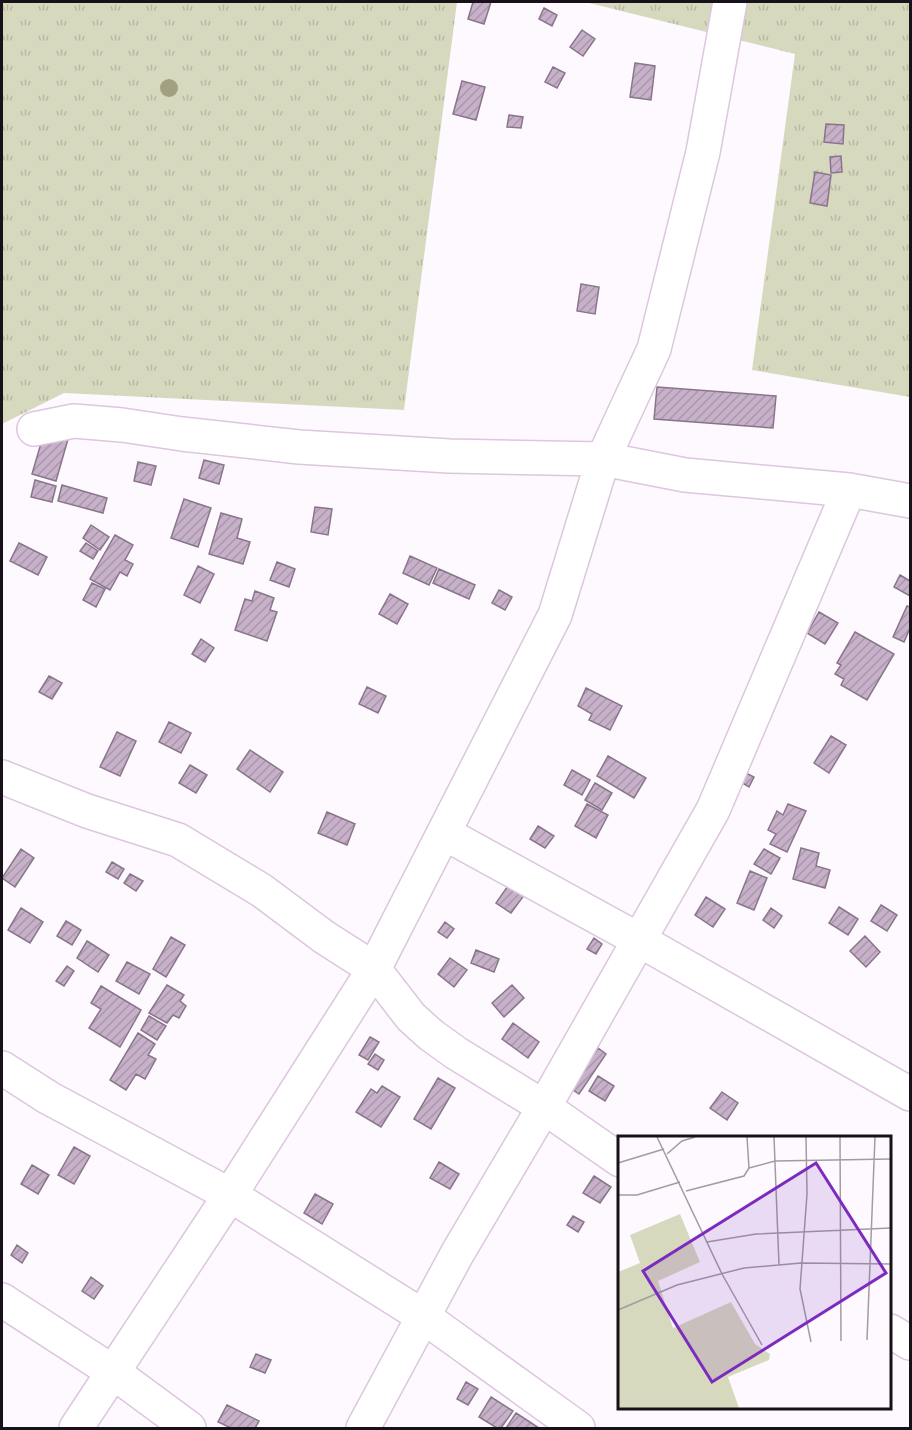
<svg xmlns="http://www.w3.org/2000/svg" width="912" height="1430" viewBox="0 0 912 1430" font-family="'Crimson Pro',serif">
	<defs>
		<pattern id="grass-tufts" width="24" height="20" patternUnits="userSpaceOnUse" patternTransform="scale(1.5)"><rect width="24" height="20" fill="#d7d9be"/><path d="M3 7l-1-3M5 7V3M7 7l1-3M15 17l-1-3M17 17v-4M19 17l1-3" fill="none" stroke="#b8b9a3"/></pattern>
		<pattern id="building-hatch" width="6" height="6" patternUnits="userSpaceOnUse" patternTransform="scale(1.5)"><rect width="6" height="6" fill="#c7b1c9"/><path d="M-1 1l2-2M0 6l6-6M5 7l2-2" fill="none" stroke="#aa97ac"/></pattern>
	</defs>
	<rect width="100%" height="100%" fill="#fef9fe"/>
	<path fill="url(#grass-tufts)" d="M2,2H457L404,410L64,393L2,424Z
		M585,2H910V397L752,370L795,54Z"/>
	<path fill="url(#building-hatch)" stroke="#89758b" stroke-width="1.5" d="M473,2H491L484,24L468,19Z
		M544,8L557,15L552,26L539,19Z
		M582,30L595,39L583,56L570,47Z
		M635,63L655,66L651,100L630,97Z
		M553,67L565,73L557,88L545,82Z
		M462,81L485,87L476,120L453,114Z
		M509,115L523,117L521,128L507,127Z
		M826,124L844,125L843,144L824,142Z
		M841,156L842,172L831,173L830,157Z
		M815,172L831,175L827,206L810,203Z
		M581,284L599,287L595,314L577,311Z
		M657,387L776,396L773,428L654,419Z
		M44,433L68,439L56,481L32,474Z
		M204,460L224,465L219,484L199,478Z
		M138,462L156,466L151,485L134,481Z
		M35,480L56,486L52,502L31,497Z
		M62,485L107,498L103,513L58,501Z
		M184,499L211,508L198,547L171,538Z
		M315,507L332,509L328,535L311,532Z
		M221,513L242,519L237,538L250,542L243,564L209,554Z
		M91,525L109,537L100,550L83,538Z
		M115,535L133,545L125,560L133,564L127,576L120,572L110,590L90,579Z
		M19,543L47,557L38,575L10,561Z
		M86,543L98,551L93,559L80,551Z
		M410,556L437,568L429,585L403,573Z
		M277,562L295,569L289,587L270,580Z
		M198,566L214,574L200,603L184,595Z
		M439,569L475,585L469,599L433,583Z
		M900,575L910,581V596L894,587Z
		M92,583L105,589L96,607L83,600Z
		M499,590L512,597L505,610L492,603Z
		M255,591L274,598L270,610L277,612L267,641L235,630L245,599L252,601Z
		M390,594L408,604L397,624L379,614Z
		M907,606L910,607V628L904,642L893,637Z
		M819,612L838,623L825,644L807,633Z
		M855,632L894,654L867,700L841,685L844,679L835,674L841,665L837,663Z
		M201,639L214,648L205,662L192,654Z
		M49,676L62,683L52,699L39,692Z
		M367,687L386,696L378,713L359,704Z
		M586,688L622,706L610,730L589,720L592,714L578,706Z
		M169,722L191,733L181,753L159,742Z
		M117,732L136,741L120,776L100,767Z
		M831,736L846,745L829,773L814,763Z
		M250,750L283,772L270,792L237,769Z
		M608,756L646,778L634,798L597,776Z
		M190,765L207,775L196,793L179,783Z
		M572,770L590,780L582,795L564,785Z
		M744,772L754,777L749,787L739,781Z
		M595,783L612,793L602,810L585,800Z
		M587,804L608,815L596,838L575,826Z
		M788,804L806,811L787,852L770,844L776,834L768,830L777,811L783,815Z
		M327,812L355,824L347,845L318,833Z
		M538,826L554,836L545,848L530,839Z
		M801,848L819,853L816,866L830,870L825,888L793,879Z
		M21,849L34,858L15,887L2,878Z
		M764,849L780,858L771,874L754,864Z
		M112,862L124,869L118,879L106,872Z
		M750,871L767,878L754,910L737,903Z
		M130,874L143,881L136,891L124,883Z
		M510,883L525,894L511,913L496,903Z
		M706,897L725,909L713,927L695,915Z
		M881,905L897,915L887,931L871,921Z
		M839,907L858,919L848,935L829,923Z
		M21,908L43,922L30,943L8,930Z
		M771,908L782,916L774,928L763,920Z
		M66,921L81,930L72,945L57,936Z
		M445,922L454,929L447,938L438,932Z
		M865,936L880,952L866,967L850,951Z
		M171,937L185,945L166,977L153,969Z
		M594,938L602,944L596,954L587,949Z
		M87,941L109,955L98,972L77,958Z
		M476,950L499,959L494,972L471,963Z
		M450,958L467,970L454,987L438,974Z
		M127,962L150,974L139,994L116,981Z
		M67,966L74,971L64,986L56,981Z
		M167,985L184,995L180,1001L186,1006L179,1018L173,1015L167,1023L149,1013Z
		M512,985L524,998L504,1017L492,1003Z
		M101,986L141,1010L120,1047L89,1028L101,1009L91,1003Z
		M149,1016L166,1026L157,1040L141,1030Z
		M513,1023L539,1042L528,1058L502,1039Z
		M138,1033L155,1044L148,1055L156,1059L145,1079L136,1074L126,1090L110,1080Z
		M370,1037L379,1042L368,1060L359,1055Z
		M598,1048L606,1054L579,1094L570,1088Z
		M375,1054L384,1060L378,1070L368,1064Z
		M598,1076L614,1086L605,1101L589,1091Z
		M438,1078L455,1088L431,1129L414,1119Z
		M382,1086L400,1097L381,1127L356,1112L371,1089L377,1093Z
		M722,1092L738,1103L727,1120L710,1108Z
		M74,1147L90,1156L74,1184L58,1175Z
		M439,1162L459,1174L450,1189L430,1178Z
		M32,1165L49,1175L38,1194L21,1184Z
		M594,1176L611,1187L600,1203L583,1193Z
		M315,1194L333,1204L322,1224L304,1213Z
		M573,1216L584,1222L578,1232L567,1225Z
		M17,1245L28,1253L22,1263L11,1255Z
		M91,1277L103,1286L94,1299L82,1291Z
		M256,1354L271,1360L265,1373L250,1367Z
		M466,1382L478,1389L468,1405L457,1399Z
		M491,1397L513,1411L501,1428H497L479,1417Z
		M227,1405L259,1421L255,1428H231L218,1422Z
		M516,1413L539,1428H506Z"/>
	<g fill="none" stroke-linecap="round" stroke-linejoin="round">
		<g stroke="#ddc6df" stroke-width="36">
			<path id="minor" d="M34,429L74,421L122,425L182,434L299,447L449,456L603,459L685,475L849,490L910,501
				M2,777L87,811L178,840L261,890L324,937L374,969L411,1017L431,1035L456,1053L544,1107L620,1160
				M444,833L639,940L910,1094
				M2,1068L49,1098L230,1195L424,1317L578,1428
				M2,1300L113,1372L189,1428
				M890,1331L910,1343
				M76,1428L230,1195L374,969L555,615L603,459L654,349L703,152L730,2
				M363,1428L457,1254L544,1107L713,810L849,490"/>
		</g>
		<use href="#minor" stroke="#fff" stroke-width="33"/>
	</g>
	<circle fill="#a2a080" cx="169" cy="88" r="9"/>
	<g transform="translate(618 1136)">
		<rect width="273" height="273" fill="#fef9fe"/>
		<path d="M62,78L82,126L40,145L55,192L113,166L137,208L152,218L151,224L110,241L121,272H0V136L22,127L12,99Z" fill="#d7d9be"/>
		<path fill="none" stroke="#a29ca2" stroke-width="1.5" d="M39,1L104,138L144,209M129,1L131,32L157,25L273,23M156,1L161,129M188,1L189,58L182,153L193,206M222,1L223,205M49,18L64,5L77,1M0,27L46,13M68,55L126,40L131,32M0,59H19L62,46M89,106L138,98L273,92M0,174L59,149L126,132L183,127L273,128M249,204L257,1"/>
		<path fill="#7b2cbf" fill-opacity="0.15" stroke="#7b2cbf" stroke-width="3" d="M198,27L268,137L94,246L25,135Z"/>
		<rect width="273" height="273" fill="none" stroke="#181119" stroke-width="3"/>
	</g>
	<rect width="912" height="1430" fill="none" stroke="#181119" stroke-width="6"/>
</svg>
